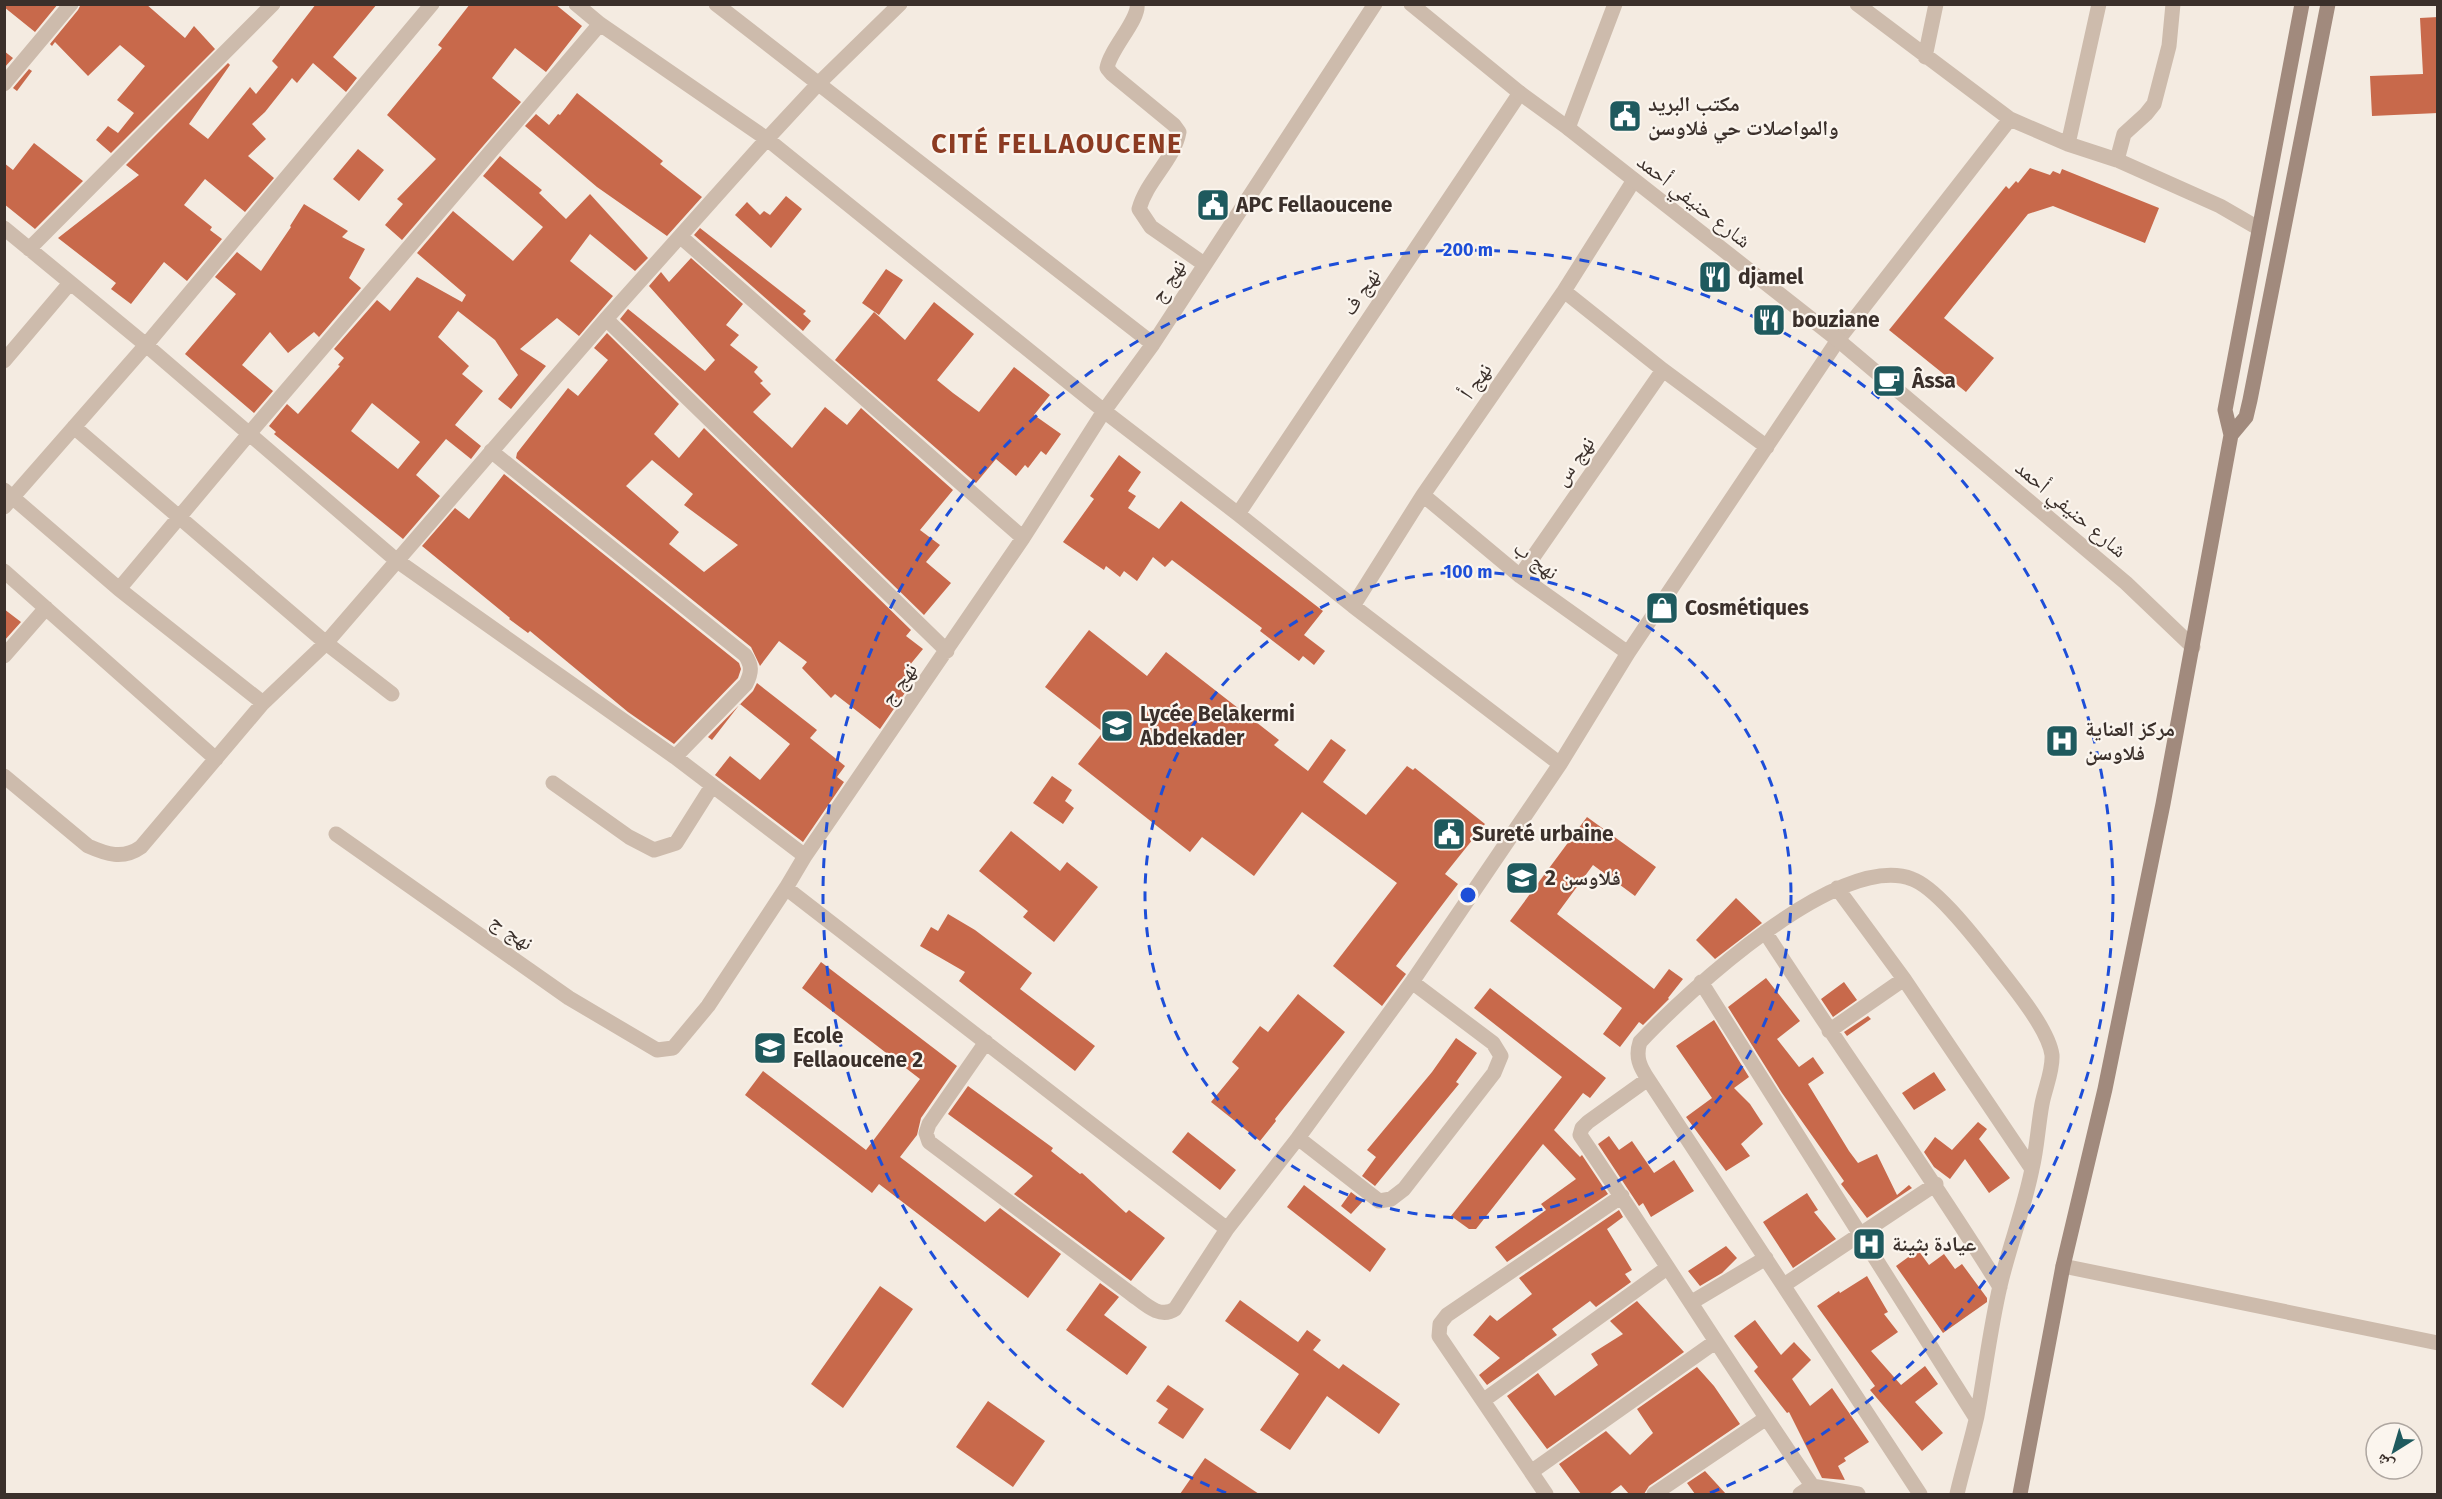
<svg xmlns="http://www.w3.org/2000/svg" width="2442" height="1499" viewBox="0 0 2442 1499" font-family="'Fira Sans','Noto Naskh Arabic',sans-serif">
	<rect width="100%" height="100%" fill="#f4ebe1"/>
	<path fill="#c8694b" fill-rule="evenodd" d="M4,4H58L35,32L4,7Z
		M81,4H146L185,38L194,26L215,49L111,153L96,140L108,126L118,133L134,113L117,100L145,66L120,45L88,76L55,42L52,46L50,44L78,10Z
		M316,4H377L333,57L357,78L346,92L313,63L297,83L292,78L265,112L252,124L266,139L248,156L274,178L245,212L205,179L184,205L212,227L210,230L222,239L187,281L164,262L131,304L111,289L116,283L58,238L139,175L126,165L228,63L230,65L189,124L208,139L250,87L256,94L278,67L272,61Z
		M470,4H555L582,26L546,72L515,48L492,78L521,102L402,240L385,225L403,204L397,199L436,159L387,115L442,48L438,45Z
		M2438,17V113L2372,116L2370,76L2423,74L2420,18Z
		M4,51L13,58L4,68Z
		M29,69L32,71L17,91L13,88Z
		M577,93L663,161L660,164L702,197L667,236L597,187L525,126L536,114L549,125L558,114L560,115Z
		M34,143L83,181L35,229L4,204V163L13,170Z
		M358,149L384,170L359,201L333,179Z
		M500,156L542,190L539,193L566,219L590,194L648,258L635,271L590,234L570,261L613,296L579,336L557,318L520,349L546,366L511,409L498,399L518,375L495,340L458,311L438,337L469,366L462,374L483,391L455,425L481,446L471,459L446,439L416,475L440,496L403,539L274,434L276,432L269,426L287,404L298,414L340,366L338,365L344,358L334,349L377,300L390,311L417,277L462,302L466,295L417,253L453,211L513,261L543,227L483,176ZM372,403L420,442L398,469L351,431Z
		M2030,168L2050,175L2053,171L2060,174L2062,169L2159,208L2145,243L2053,206L2028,214L1944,318L1994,358L1966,392L1889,330L2006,186L2009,189L2016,181L2018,183Z
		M786,196L802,209L771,248L735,215L747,202L760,215L764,211L770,215Z
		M304,204L348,231L342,237L365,249L349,278L361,288L319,337L314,332L288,353L270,332L242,365L273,391L254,413L185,354L236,294L215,277L237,252L261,271L291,227L290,226Z
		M700,228L806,311L803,314L811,321L803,331L694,235Z
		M691,258L743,304L726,325L739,335L730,345L758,367L754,372L763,381L760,383L771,394L753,412L792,448L825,407L847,425L861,408L953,490L920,530L940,545L926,562L951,583L924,615L620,319L628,309L705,371L715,360L649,286L661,272L669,282Z
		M886,269L903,280L879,315L862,303Z
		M934,302L974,334L937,380L953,393L979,412L1014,367L1050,395L1034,415L1061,434L1046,455L1041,451L1028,468L1025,465L1016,476L996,459L976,483L835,360L874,312L905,340Z
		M607,333L679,404L654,434L679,458L704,428L911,630L906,636L923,649L909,666L918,674L880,729L835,694L831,698L802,668L807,662L779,641L760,666L751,647L516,458L517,453L568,388L578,396L608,360L594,348ZM652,460L693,494L684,505L738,545L704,572L669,544L679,532L626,486Z
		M1119,455L1141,472L1128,491L1136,496L1128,508L1159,529L1181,501L1323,611L1304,635L1325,651L1314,665L1303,656L1299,661L1260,631L1262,628L1172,560L1165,567L1153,557L1137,581L1124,571L1120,577L1106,566L1104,570L1063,542L1094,499L1090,496Z
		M504,474L739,663L741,669L738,678L674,744L628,712L530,631L528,633L509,619L510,618L422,546L455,508L469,519Z
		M4,609L21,622L4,641Z
		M1089,630L1147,676L1166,652L1279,740L1274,745L1308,771L1331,739L1346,750L1323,782L1366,815L1407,766L1413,770L1415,768L1485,824L1445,874L1458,884L1396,966L1406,974L1382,1006L1333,966L1397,883L1302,812L1254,876L1202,837L1190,852L1078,764L1103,732L1045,687Z
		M757,683L817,730L810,738L845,766L837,777L844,782L803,842L715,775L730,756L760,780L790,744L740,704L712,740L708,737L753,691Z
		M1052,776L1072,790L1065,801L1074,808L1063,824L1033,803Z
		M1587,817L1656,867L1635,896L1593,865L1557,914L1654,989L1669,969L1683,979L1668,998L1669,999L1643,1025L1639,1022L1620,1047L1603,1034L1622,1008L1510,921Z
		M1011,831L1060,871L1067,862L1098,887L1054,942L1023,917L1028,911L979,871Z
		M1736,898L1762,923L1715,959L1696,940Z
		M948,914L975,930L1032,973L1020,989L1095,1046L1075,1071L959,981L965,972L920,946L931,927L938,931Z
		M821,962L957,1066L921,1118L917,1135L900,1157L985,1222L1000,1208L1061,1254L1028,1298L879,1184L872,1193L745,1095L763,1071L866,1150L920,1079L802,988Z
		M1766,978L1800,1021L1777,1039L1799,1067L1813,1057L1824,1073L1808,1084L1849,1151L1858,1163L1877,1154L1897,1195L1909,1185L1912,1188L1867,1218L1841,1184L1844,1181L1782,1093L1728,1007Z
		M1844,982L1857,1000L1833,1017L1821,999Z
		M1490,988L1606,1078L1590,1098L1583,1093L1554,1130L1580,1157L1582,1155L1608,1194L1507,1262L1495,1247L1546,1210L1541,1204L1576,1179L1543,1144L1476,1229H1469L1451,1216L1562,1077L1474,1008Z
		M1298,994L1345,1032L1275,1119L1276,1121L1260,1141L1211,1102L1239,1068L1232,1062L1260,1026L1268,1032Z
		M1868,1016L1871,1019L1847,1036L1844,1032Z
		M1714,1020L1749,1077L1734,1088L1750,1104L1763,1124L1741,1144L1750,1156L1726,1171L1686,1117L1712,1098L1676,1046Z
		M1456,1038L1477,1053L1456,1082L1459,1084L1375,1186L1362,1176L1376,1157L1367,1150L1432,1072Z
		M1934,1072L1946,1090L1914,1110L1902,1093Z
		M968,1086L1053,1148L1051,1151L1080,1174L1082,1173L1126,1213L1129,1210L1165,1238L1131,1281L1014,1194L1033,1176L948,1114Z
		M1978,1122L1987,1129L1979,1139L2010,1178L1989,1193L1965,1159L1950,1179L1934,1167L1924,1152L1935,1137L1952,1150Z
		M1188,1132L1236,1170L1220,1190L1172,1152Z
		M1609,1136L1619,1150L1632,1141L1654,1173L1674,1160L1694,1191L1651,1217L1643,1203L1639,1206L1598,1144Z
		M1304,1185L1386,1249L1370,1272L1287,1207Z
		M1351,1192L1363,1201L1351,1214L1341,1206Z
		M1807,1193L1818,1210L1814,1212L1836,1239L1793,1268L1763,1222Z
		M1619,1210L1623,1217L1607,1229L1632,1270L1625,1274L1631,1282L1596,1307L1590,1301L1552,1329L1557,1335L1487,1385L1479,1375L1500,1358L1473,1335L1490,1315L1497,1321L1532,1294L1519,1278Z
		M1726,1246L1737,1258L1722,1273L1700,1286L1688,1271Z
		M1918,1250L1929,1265L1944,1254L1955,1269L1962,1264L1987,1298V1302L1943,1333L1896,1266Z
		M1867,1276L1888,1312L1884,1314L1898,1332L1871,1351L1901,1385L1925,1366L1938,1384L1915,1402L1943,1433L1922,1451L1870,1390L1875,1386L1817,1306L1839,1291L1840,1293Z
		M1100,1283L1119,1297L1104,1315L1147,1347L1127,1375L1066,1330Z
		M880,1286L913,1309L843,1408L811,1384Z
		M1240,1300L1298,1342L1307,1330L1321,1340L1313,1350L1339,1369L1343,1364L1400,1404L1379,1434L1327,1396L1290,1450L1260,1430L1299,1374L1225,1321Z
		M1637,1301L1684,1352L1547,1449L1507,1396L1538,1373L1555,1396L1598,1365L1591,1354L1623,1334L1610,1321Z
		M1755,1320L1781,1355L1794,1342L1811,1360L1792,1379L1810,1406L1832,1388L1869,1442L1844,1458L1846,1461L1838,1466L1845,1480L1822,1478L1789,1412L1787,1413L1754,1371L1758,1367L1734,1336Z
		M1697,1367L1714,1386L1740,1424L1649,1486L1644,1494H1629L1621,1485L1609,1494H1581L1559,1464L1606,1431L1630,1455L1653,1433L1637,1409Z
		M1168,1385L1204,1409L1183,1439L1158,1423L1168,1409L1156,1401Z
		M988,1401L1045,1441L1013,1487L956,1447Z
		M1205,1458L1259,1494H1180Z
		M1705,1471L1726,1494H1695L1687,1483Z"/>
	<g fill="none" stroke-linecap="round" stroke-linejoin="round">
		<path stroke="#cdbbac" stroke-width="15" d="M576,4L600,24L767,139L1104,411L1238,514L1353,606L1560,764
			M716,4L1153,344
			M1137,4C1140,19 1110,49 1107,68L1112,74L1174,125L1179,132C1174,160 1147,180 1139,209L1151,227L1204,264
			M1857,4L2010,119L2068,144L2117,160L2220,206L2258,228
			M1925,57L1936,4
			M4,84L71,4
			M1568,128L1615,4
			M2068,144L2099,4
			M2117,160L2124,134L2146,114L2154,104L2169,46L2173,4
			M4,228L146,345L396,560L675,757L805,856
			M681,237L1023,538
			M29,249L273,4
			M1564,291L1663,370L1767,447
			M606,319L947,651
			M4,361L70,283
			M74,427L326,643L392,694
			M491,451L745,655C752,665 752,672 746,684L675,757
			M4,490L119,589L263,703L326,643L606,319L767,139L818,84L900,4
			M1423,495L1520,576L1628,653
			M4,507L146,345L432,4
			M1238,514L1520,93
			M4,571L216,759
			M1520,576L1663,370
			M119,589L248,435L600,24
			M1353,606L1423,495L1564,291L1634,180
			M4,656L46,608
			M4,776L88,846C106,854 123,860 141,847L263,703
			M553,783L629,837L654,850L676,843L712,786
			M336,834L569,998L657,1050L673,1048L708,1006L786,888L805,856L1023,538L1104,411L1153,344L1375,4
			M786,888L1227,1229
			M1837,888L1904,979L2032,1169
			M1765,932C1842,1051 1925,1166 2000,1287
			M1701,982L1976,1418
			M1829,1031L1904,979
			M986,1042L929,1124L926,1133L929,1142L1130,1293C1143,1302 1159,1320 1175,1309L1227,1229L1298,1138L1412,982L1560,764L1628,653L1838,340L2010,119
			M1648,1079L1588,1122L1582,1128L1580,1135C1661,1254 1736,1376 1818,1494
			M1298,1138L1379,1201L1391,1199L1404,1189L1494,1073L1501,1056L1493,1043L1412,982
			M1784,1285L1936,1184
			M1692,1302L1766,1258
			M1484,1400L1667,1268
			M1531,1472L1715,1342
			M1546,1494L1439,1336L1440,1324L1447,1315L1622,1196
			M1654,1494L1765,1419
			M1800,1494L1812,1486L1858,1494
			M1920,1494L1648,1079C1640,1067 1635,1057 1640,1042C1687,992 1839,851 1912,879C1935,887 1971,933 1987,953C2005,977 2048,1026 2052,1055C2053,1071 2045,1088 2042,1104C2038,1126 2037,1148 2032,1169C2024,1209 2009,1247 2000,1286C1990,1329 1985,1373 1977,1416C1971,1442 1963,1468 1957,1494"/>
		<path stroke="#cdbbac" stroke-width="15" d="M1411,4L1520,93L1568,128L1838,340L2126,583L2193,647
			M2063,1266L2438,1343"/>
		<path stroke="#a18a7d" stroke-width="15" d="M2231,435L2246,417L2250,400L2328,4
			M2020,1494L2063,1266L2105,1089L2163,804L2231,435L2225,410L2302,4"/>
	</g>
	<g fill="none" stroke="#1d4ed8" stroke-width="3" stroke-dasharray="10 8">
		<circle cx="1468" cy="895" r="323"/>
		<path d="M1226 1493A645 645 0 1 1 1710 1493"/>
	</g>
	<defs>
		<g id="civic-square" transform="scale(1.725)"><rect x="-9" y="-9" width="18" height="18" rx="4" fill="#1f5a5e" stroke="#fbf5ee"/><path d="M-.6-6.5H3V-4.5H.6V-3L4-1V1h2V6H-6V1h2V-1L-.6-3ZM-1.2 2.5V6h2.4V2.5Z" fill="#fff"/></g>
		<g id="restaurant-square" transform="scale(1.725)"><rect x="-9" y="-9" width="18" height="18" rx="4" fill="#1f5a5e" stroke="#fbf5ee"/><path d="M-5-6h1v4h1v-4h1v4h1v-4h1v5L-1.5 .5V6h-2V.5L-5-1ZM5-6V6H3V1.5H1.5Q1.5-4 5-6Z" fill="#fff"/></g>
		<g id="cafe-square" transform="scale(1.725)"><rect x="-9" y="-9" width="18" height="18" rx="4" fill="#1f5a5e" stroke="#fbf5ee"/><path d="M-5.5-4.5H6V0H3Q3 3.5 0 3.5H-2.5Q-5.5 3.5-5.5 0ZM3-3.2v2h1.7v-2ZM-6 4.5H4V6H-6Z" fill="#fff"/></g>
		<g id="shop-square" transform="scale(1.725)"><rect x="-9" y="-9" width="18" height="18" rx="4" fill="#1f5a5e" stroke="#fbf5ee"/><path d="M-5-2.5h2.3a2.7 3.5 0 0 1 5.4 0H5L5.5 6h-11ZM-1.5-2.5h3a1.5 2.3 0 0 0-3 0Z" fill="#fff"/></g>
		<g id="school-square" transform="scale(1.725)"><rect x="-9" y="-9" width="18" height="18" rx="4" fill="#1f5a5e" stroke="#fbf5ee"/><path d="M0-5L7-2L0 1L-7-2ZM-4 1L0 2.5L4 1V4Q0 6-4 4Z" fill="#fff"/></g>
		<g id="hospital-square" transform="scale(1.725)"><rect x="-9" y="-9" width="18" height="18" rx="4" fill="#1f5a5e" stroke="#fbf5ee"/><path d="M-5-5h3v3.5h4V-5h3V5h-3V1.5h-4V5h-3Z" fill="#fff"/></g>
	</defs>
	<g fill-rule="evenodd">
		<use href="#civic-square" x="1625" y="116"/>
		<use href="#civic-square" x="1213" y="205"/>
		<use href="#restaurant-square" x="1715" y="277"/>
		<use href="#restaurant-square" x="1769" y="320"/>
		<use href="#cafe-square" x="1889" y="381"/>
		<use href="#shop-square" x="1662" y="608"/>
		<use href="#school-square" x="1117" y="726"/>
		<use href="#hospital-square" x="2062" y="741"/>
		<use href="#civic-square" x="1449" y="834"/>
		<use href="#school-square" x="1522" y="878"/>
		<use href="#school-square" x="770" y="1048"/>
		<use href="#hospital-square" x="1869" y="1244"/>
	</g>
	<g text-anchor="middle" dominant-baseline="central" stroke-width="4.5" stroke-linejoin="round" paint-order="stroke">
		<g font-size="21" font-weight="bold" fill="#3b302b" stroke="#fbf5ee" text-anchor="start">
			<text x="1648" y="104">مكتب البريد<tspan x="1648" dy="24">والمواصلات حي فلاوسن</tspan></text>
			<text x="1236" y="205">APC Fellaoucene</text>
			<text x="1738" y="277">djamel</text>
			<text x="1792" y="320">bouziane</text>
			<text x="1912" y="381">Âssa</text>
			<text x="1685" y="608">Cosmétiques</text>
			<text x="1140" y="714">Lycée Belakermi<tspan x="1140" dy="24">Abdekader</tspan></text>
			<text x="2085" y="729">مركز العناية<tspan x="2085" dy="24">فلاوسن</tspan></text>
			<text x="1472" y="834">Sureté urbaine</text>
			<text x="1545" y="878">فلاوسن 2</text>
			<text x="793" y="1036">Ecole<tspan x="793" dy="24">Fellaoucene 2</tspan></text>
			<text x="1892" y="1244">عيادة بثينة</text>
		</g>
		<g font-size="21" fill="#3b302b" stroke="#fbf5ee">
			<text transform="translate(1694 201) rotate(38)">شارع حنيفي أحمد</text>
			<text transform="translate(1168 281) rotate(-57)">نهج ج</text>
			<text transform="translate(1361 292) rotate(-56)">نهج ف</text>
			<text transform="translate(1476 381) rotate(-55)">نهج أ</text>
			<text transform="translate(1574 461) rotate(-55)">نهج س</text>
			<text transform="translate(2071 509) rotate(40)">شارع حنيفي أحمد</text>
			<text transform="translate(1536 560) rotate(37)">نهج ب</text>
			<text transform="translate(899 684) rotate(-55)">نهج ج</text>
			<text transform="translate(512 932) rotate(35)">نهج ج</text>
		</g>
		<g font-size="27" font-weight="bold" letter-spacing="1.5" fill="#8c3b22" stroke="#fbf5ee">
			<text x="1057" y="144">CITÉ FELLAOUCENE</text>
		</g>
	</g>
	<circle cx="1468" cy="895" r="9" fill="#1d4ed8" stroke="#fbf5ee" stroke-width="3"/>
	<g font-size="18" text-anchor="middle" font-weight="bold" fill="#1d4ed8" stroke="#fbf5ee" stroke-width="4.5" stroke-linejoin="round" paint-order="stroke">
		<text x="1468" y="256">200 m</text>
		<text x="1468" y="578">100 m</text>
	</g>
	<rect width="2442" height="1499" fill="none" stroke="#3b302b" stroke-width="12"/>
	<g transform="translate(2394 1451) rotate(217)"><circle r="28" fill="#fbf5ee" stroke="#aea6a0" stroke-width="1.5"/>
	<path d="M0-4.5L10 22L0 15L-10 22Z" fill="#1f5a5e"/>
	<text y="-9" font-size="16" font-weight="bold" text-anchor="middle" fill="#3b302b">ش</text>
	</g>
</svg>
